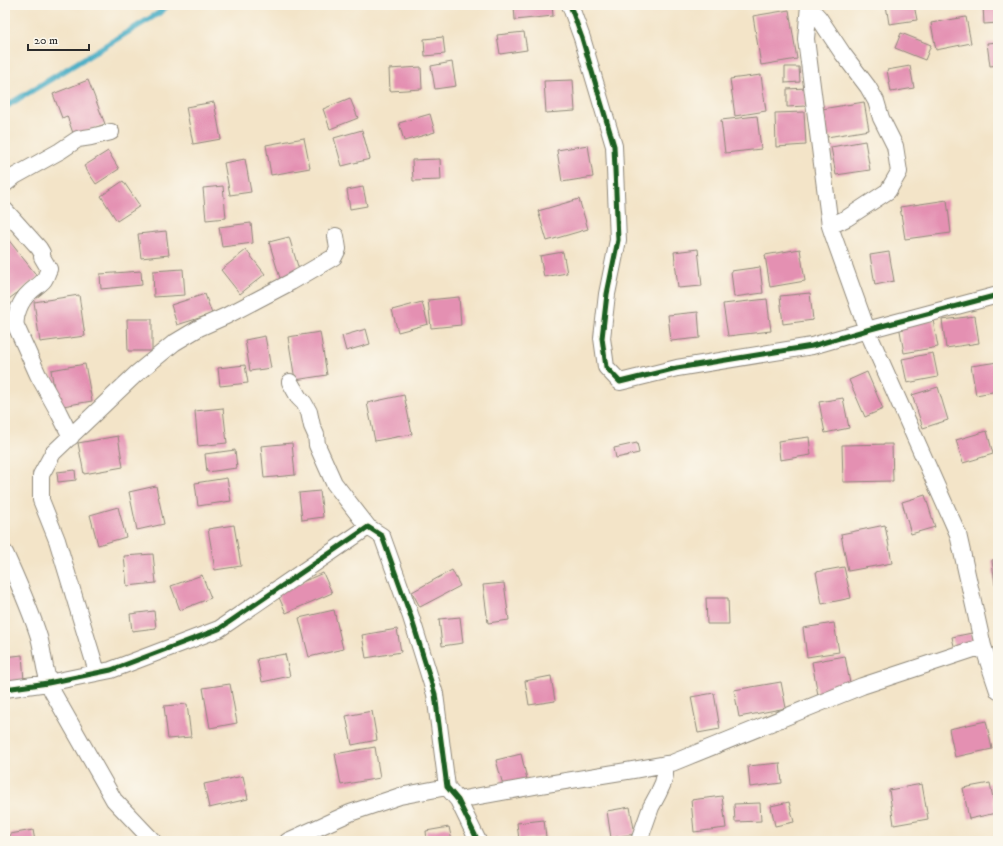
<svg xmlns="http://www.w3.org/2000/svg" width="1003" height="846" viewBox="0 0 1003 846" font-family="'IM FELL DW Pica',serif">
	<rect width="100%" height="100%" fill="#fbf7ec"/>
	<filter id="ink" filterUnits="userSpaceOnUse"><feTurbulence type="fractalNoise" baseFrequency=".025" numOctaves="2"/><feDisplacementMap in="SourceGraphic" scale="8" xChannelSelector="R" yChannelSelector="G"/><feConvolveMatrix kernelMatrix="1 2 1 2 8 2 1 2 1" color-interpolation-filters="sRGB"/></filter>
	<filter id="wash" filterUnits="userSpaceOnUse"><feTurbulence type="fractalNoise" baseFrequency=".012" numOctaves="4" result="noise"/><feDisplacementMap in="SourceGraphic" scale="16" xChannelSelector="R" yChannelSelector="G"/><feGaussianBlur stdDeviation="0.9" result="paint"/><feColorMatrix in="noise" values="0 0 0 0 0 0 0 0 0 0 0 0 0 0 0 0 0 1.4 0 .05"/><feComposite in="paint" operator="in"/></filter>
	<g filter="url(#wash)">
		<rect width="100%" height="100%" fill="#f3e4c8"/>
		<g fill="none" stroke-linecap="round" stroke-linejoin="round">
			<path stroke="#44acc4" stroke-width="6" d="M5,107L159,13L168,5"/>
		</g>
		<g id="blocks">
			<path fill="#e490b2" d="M514,5H552L553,16L515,20Z
				M886,5H914L917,20L889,24Z
				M983,5H998V23L984,24Z
				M789,10L797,59L761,65L753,16Z
				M966,17L971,43L936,50L931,23Z
				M524,32L527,50L500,54L497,35Z
				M901,33L931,45L925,60L895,48Z
				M443,37L445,54L425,56L424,39Z
				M998,42V65L990,66L987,43Z
				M452,62L456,86L435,89L431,66Z
				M910,66L914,88L891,92L887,70Z
				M421,67L422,89L390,91L389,69Z
				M785,67H799L800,82L785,83Z
				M761,75L766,111L735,116L730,79Z
				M88,80L105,124L74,136L67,116L62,118L53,94Z
				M573,80L575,111L546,113L544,81Z
				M806,88V106L787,107V89Z
				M350,98L358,118L330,129L323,109Z
				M214,102L221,139L193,144L186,107Z
				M864,102L869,130L827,137L822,109Z
				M804,112L806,145L776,147L775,113Z
				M430,114L435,132L404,141L399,123Z
				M757,116L761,149L725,153L721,120Z
				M362,130L370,159L342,166L334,138Z
				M304,138L310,168L271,175L266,145Z
				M865,141L870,170L836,175L831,147Z
				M588,145L593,177L562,182L557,150Z
				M108,151L119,169L96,184L84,166Z
				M245,159L251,192L230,195L224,163Z
				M440,159L441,180L413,181L412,160Z
				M123,181L140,206L117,221L101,196Z
				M223,186L226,218L206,220L203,188Z
				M363,187L367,206L350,209L347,190Z
				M579,199L588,229L547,241L538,211Z
				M947,200L951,233L905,239L900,207Z
				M251,223L253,243L222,247L219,227Z
				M166,231L169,255L141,258L138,234Z
				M289,237L300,273L280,278L269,242Z
				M7,238L38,277L5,302V240Z
				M698,249L702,286L678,288L674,252Z
				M800,249L805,281L770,287L765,255Z
				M246,250L265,274L240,294L221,270Z
				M563,252L567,273L544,277L540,256Z
				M889,252L894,281L875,285L870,255Z
				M760,267L763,293L734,297L731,271Z
				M183,269L185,295L154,297L153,271Z
				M141,271L142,285L101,289L100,274Z
				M810,293L813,320L783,324L780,296Z
				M205,294L212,314L177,325L171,305Z
				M79,295L85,336L40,342L34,302Z
				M459,297L461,325L431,328L428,300Z
				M767,299L771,331L728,336L723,304Z
				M422,302L428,324L398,332L392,310Z
				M698,312L700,338L671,341L668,315Z
				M975,316L979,343L946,348L942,320Z
				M127,319H152V351H128Z
				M933,320L938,347L904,353L899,325Z
				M366,329L370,344L346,351L342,336Z
				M320,332L327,375L295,380L288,337Z
				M265,336L271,368L250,371L245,340Z
				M933,353L938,377L907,383L902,359Z
				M998,362V391L976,395L971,366Z
				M85,364L92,401L57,407L51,370Z
				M245,365L248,383L220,386L218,368Z
				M867,372L883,409L865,417L849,380Z
				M938,387L948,420L923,428L912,395Z
				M404,395L412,434L375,441L367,403Z
				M843,398L849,428L825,433L819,402Z
				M223,408L227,443L198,446L195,411Z
				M987,431L993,454L963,463L956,440Z
				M118,436L123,467L84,474L78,443Z
				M809,437L811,455L780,460L778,441Z
				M292,443L295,475L264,478L261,446Z
				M637,443L639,453L616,458L614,448Z
				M892,444L893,481L843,482L842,445Z
				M235,450L237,468L207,472L205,454Z
				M75,470L76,480L58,482L57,472Z
				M227,478L231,501L198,506L195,483Z
				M156,486L164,524L137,530L129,492Z
				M320,491L323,517L302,520L299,493Z
				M925,495L935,527L911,534L902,502Z
				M118,507L126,537L98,545L90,515Z
				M234,525L241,566L215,570L208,529Z
				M885,525L892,563L848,571L841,534Z
				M153,554L156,583L127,586L124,556Z
				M998,559V585H995L992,560Z
				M844,567L851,598L822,604L816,572Z
				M452,570L460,586L420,607L412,592Z
				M323,573L332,593L286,613L277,593Z
				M202,575L211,598L180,610L171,586Z
				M504,583L509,620L488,623L483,585Z
				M706,598H728L729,624H707Z
				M334,610L343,649L309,657L299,618Z
				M154,611L156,628L132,631L130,614Z
				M460,617L463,643L442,646L439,619Z
				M834,623L839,652L807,657L803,628Z
				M397,629L401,652L366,658L362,635Z
				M972,633L974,646L955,650L952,637Z
				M285,654L290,676L262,682L257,659Z
				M22,655L24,681L5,683V657Z
				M845,656L851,689L818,695L812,662Z
				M551,676L555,701L529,705L525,681Z
				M781,682L786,708L739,717L734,690Z
				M230,684L237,723L210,728L203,688Z
				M714,693L720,729L698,733L691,697Z
				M187,704L191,737L168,739L164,706Z
				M372,711L377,740L352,745L346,716Z
				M986,721L992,749L955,757L949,729Z
				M375,747L380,778L341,785L335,754Z
				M521,754L527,779L503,785L496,760Z
				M780,763L782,783L750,787L748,766Z
				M243,776L248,799L209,808L204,784Z
				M990,783L996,813L969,819L963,788Z
				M922,784L928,819L894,825L889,790Z
				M722,796L726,828L694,832L691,800Z
				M789,802L794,822L775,826L771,806Z
				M760,803L761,821L735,822L734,804Z
				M630,807L635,834L611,838L607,811Z
				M544,820L546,837L519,840L517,823Z
				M449,827L452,841H427L426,831Z
				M33,830L35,841H11L10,834Z"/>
		</g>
	</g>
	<g filter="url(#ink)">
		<use href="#blocks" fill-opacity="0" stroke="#8f887a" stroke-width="1"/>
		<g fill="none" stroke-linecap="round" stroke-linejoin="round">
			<g stroke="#8f887a" stroke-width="18">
				<path id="minor" d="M570,5L582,38L614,146L618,240L607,294L602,338L606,367L620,382L677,368L812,346L867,330L998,295
					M809,5L806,39L830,226L833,235L867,330L958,534L983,646L998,691
					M809,7L819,18L843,54L868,87L876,101L881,118L895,146L899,172L888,191L847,218L830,226
					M5,184L15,176L60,151L78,139L91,137L111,132
					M5,210L39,248L42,253V257L49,269C47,273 46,277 44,280C40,285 34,288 29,293C21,300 14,316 16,326L38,375L58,411L71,437
					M290,382L299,398L304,403L309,412L312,426L316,435L317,445L334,483L368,527
					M5,553C17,580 30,608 39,637C44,655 44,674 52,691L114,800L153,841
					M97,672L57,540L41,500V475L53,453L136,374L174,343L199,328L226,316L291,282L334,257L338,249L336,236
					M5,689L48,683L111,670L219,629L368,527L382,536L411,617L435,694L447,787L458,800L478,841
					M458,800L535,786L633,770L672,763L862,686L983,646
					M288,841L350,813L400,796L447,787
					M639,841L651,807L658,794L663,783L665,775V764"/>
			</g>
			<use href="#minor" stroke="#fff" stroke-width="16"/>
			<g stroke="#fbf7ec" stroke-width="8">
				<path id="cycleway" d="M570,5L582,38L614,146L618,240L607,294L602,338L606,367L620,382L677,368L812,346L867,330L998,295
					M5,689L48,683L111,670L219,629L368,527L382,536L411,617L435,694L447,787L458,800L478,841"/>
			</g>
			<use href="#cycleway" stroke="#1b5e20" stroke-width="5"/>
		</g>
	</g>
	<rect width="1003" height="846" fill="none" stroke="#fbf7ec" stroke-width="20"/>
	<path d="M28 44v6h61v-6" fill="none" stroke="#2b2b2b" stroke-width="2"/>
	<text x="34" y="44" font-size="12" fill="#2b2b2b" stroke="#fbf7ec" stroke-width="3" paint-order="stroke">20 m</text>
</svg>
